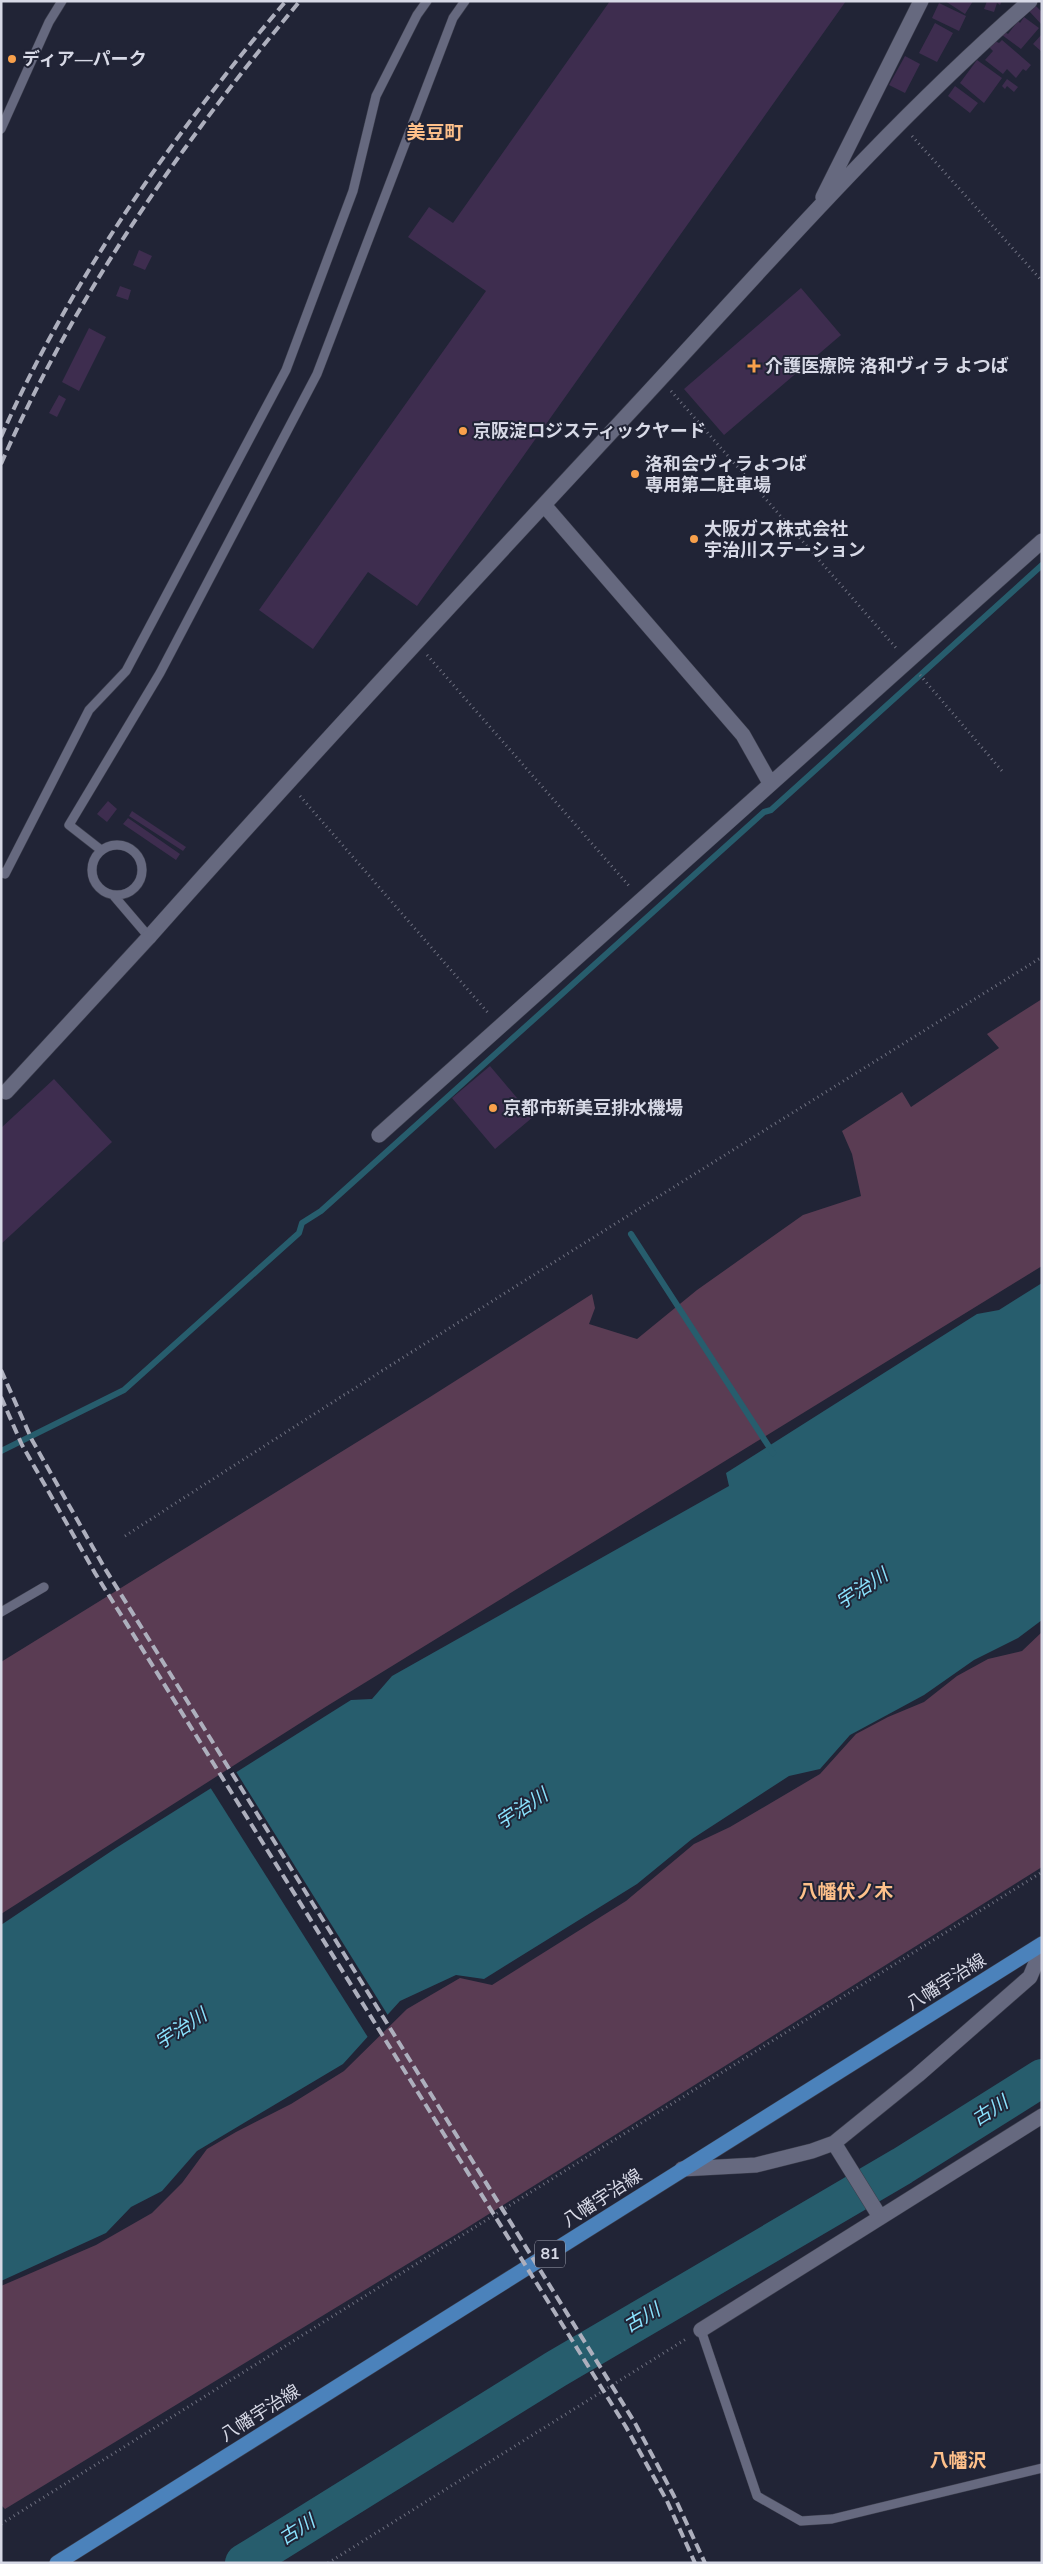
<svg xmlns="http://www.w3.org/2000/svg" width="1043" height="2564" viewBox="0 0 1043 2564" font-family="'Nunito Sans','Noto Sans JP',sans-serif">
	<rect width="100%" height="100%" fill="#212436"/>
	<path fill="#5a3c53" d="M1042,999V1266L327,1706L1,1914V1662L430,1397L592,1294L595,1308L589,1324L637,1339L697,1290L803,1215L861,1196L852,1154L842,1131L902,1092L911,1107L999,1048L987,1034Z
		M1042,1632V1867L465,2229L5,2509L1,2505V2286L96,2245L152,2213L182,2183L207,2149L236,2132L291,2104L344,2071L407,2009L460,1978L492,1985L626,1901L694,1844L730,1827L820,1774L856,1734L888,1717L924,1702L957,1676L988,1659L1022,1651Z"/>
	<path fill="#275d6d" d="M1042,1283V1620L1018,1638L974,1660L924,1695L850,1735L820,1769L789,1776L692,1839L637,1884L484,1979L456,1975L400,2001L343,2064L197,2151L162,2191L131,2207L106,2233L1,2281V1925L116,1848L351,1700L372,1699L392,1676L729,1486L726,1473L977,1314L999,1310Z"/>
	<path fill="#212436" d="M235,1770L389,2017L369,2039L210,1787Z"/>
	<g fill="none" stroke-linecap="round" stroke-linejoin="round">
		<path stroke="#275d6d" stroke-width="6" d="M631,1234L773,1453
			M1,1451L124,1390L299,1233L302,1223L321,1211L764,812L771,810L1042,565"/>
		<path stroke="#275d6d" stroke-width="38" d="M244,2563L556,2369L902,2166L1042,2078"/>
	</g>
	<path fill="#3e2d4f" d="M610,1H846L417,606L368,572L313,649L259,610L486,291L408,237L429,207L453,223Z
		M945,1H973L965,14Z
		M987,1H1002L1000,5L997,3L994,12L984,9Z
		M939,3L966,16L959,31L932,18Z
		M1035,5L1042,12V25L1029,11Z
		M1024,17L1039,28L1021,49L1002,35L1005,32L1008,34L1018,21L1020,23Z
		M935,23L953,33L937,62L919,53Z
		M1042,34V52L1033,44Z
		M1002,40L1031,65L1026,71L1023,69L1016,78L1007,69L1003,74L985,60L993,51L989,47L995,41L999,43Z
		M905,56L920,64L905,93L889,85Z
		M977,60L1002,78L984,103L960,83Z
		M1007,79L1018,87L1014,92L1007,86L1005,89L1002,86Z
		M955,86L978,103L970,113L948,96Z
		M139,250L152,256L145,270L133,265Z
		M120,286L131,290L128,300L116,296Z
		M801,288L841,335L724,435L684,389Z
		M89,328L106,337L79,391L62,382Z
		M59,395L66,399L57,417L49,413Z
		M108,801L117,809L107,822L97,814Z
		M132,811L186,847L183,851L129,816Z
		M128,818L180,854L176,860L123,824Z
		M490,1066L533,1117L495,1149L452,1098Z
		M54,1079L112,1142L1,1244V1128Z"/>
	<g fill="none" stroke-linecap="round" stroke-linejoin="round">
		<g stroke="#3c3e4d" stroke-width="10">
			<path id="service" d="M1,129L49,22L62,1
				M92 870a25 25 0 1 1 50 0a25 25 0 1 1-50 0Z
				M101,850L69,825L160,673L317,374L453,18L465,1
				M1,872L5,874L89,710L126,671L286,370L353,191L376,96L417,15L427,1
				M114,896L149,937
				M1,1612L44,1587
				M701,2330L757,2496L801,2521L832,2519L1042,2468"/>
		</g>
		<g stroke="#3c3e4d" stroke-width="16">
			<path id="minor" d="M823,197L921,1
				M544,505L743,735L770,783
				M149,937C311,755 477,577 642,399C768,263 890,123 1030,1
				M379,1135L1042,541
				M834,2143L880,2217
				M682,2169L756,2165L812,2151L834,2143L918,2075L1030,1977L1042,1948
				M701,2330L1042,2116"/>
		</g>
		<g stroke="#3c3e4d" stroke-width="16">
			<path id="tertiary" d="M6,1092L149,937"/>
		</g>
		<g stroke="#3c3e4d" stroke-width="16">
			<path id="primary" d="M57,2563L1042,1944"/>
		</g>
		<path stroke="#6f7181" stroke-width="3" stroke-dasharray="1 4" stroke-linecap="butt" d="M912,136L1042,281
			M671,391L897,649
			M427,655L630,887
			M920,675L1002,771
			M300,796L489,1014
			M125,1536C428,1339 735,1149 1042,957
			M1,2524L1042,1872
			M328,2563L686,2339"/>
		<use href="#service" stroke="#66697f" stroke-width="9"/>
		<use href="#minor" stroke="#66697f" stroke-width="15"/>
		<use href="#tertiary" stroke="#66697f" stroke-width="15"/>
		<use href="#primary" stroke="#4b82bb" stroke-width="15"/>
		<path stroke="#adafbd" stroke-width="4" stroke-dasharray="10 5" stroke-linecap="butt" d="M1,437C69,282 176,130 286,1
			M1,464C75,295 182,142 300,1
			M1,1370L32,1440L104,1567L635,2423L674,2496L705,2563
			M1,1397L22,1445L95,1573L626,2427L667,2501L695,2563"/>
	</g>
	<g fill="#f8a04b" stroke="#212436" stroke-width="2">
		<circle cx="12" cy="59" r="5"/>
		<path d="M751.5 358.5h5v5h5v5h-5v5h-5v-5h-5v-5h5z"/>
		<circle cx="463" cy="431" r="5"/>
		<circle cx="635" cy="474" r="5"/>
		<circle cx="694" cy="539" r="5"/>
		<circle cx="493" cy="1108" r="5"/>
	</g>
	<g text-anchor="middle" dominant-baseline="central" stroke-width="4" stroke-linejoin="round" paint-order="stroke">
		<rect fill="#212436" stroke="#a0a3b1" stroke-width="1" x="535" y="2240.5" width="30" height="27" rx="4"/>
		<g font-size="16" font-weight="bold" fill="#d7d9e6">
			<text x="550" y="2254">81</text>
		</g>
		<g font-size="18" font-weight="bold" fill="#d7d9e6" stroke="#212436" text-anchor="start">
			<text x="22" y="59">ディア―パーク</text>
			<text x="765" y="366">介護医療院 洛和ヴィラ よつば</text>
			<text x="473" y="431">京阪淀ロジスティックヤード</text>
			<text x="645" y="464">洛和会ヴィラよつば<tspan x="645" dy="21">専用第二駐車場</tspan></text>
			<text x="704" y="529">大阪ガス株式会社<tspan x="704" dy="21">宇治川ステーション</tspan></text>
			<text x="503" y="1108">京都市新美豆排水機場</text>
		</g>
		<g font-size="18" fill="#d7d9e6" stroke="#212436">
			<text transform="translate(946 1982) rotate(-32)">八幡宇治線</text>
			<text transform="translate(602 2198) rotate(-33)">八幡宇治線</text>
			<text transform="translate(260 2413) rotate(-32)">八幡宇治線</text>
		</g>
		<g font-size="19" font-weight="bold" fill="#fec08a" stroke="#212436">
			<text x="435" y="133">美豆町</text>
			<text x="846" y="1892">八幡伏ノ木</text>
			<text x="958" y="2461">八幡沢</text>
		</g>
		<g font-size="19" font-style="italic" fill="#8be3fe" stroke="#212436">
			<text transform="translate(862 1589) rotate(-33)">宇治川</text>
			<text transform="translate(522 1809) rotate(-33)">宇治川</text>
			<text transform="translate(181 2029) rotate(-33)">宇治川</text>
			<text transform="translate(990 2111) rotate(-32)">古川</text>
			<text transform="translate(642 2318) rotate(-30)">古川</text>
			<text transform="translate(297 2530) rotate(-32)">古川</text>
		</g>
	</g>
	<rect width="1043" height="2564" fill="none" stroke="#d7d9e6" stroke-width="5"/>
</svg>
